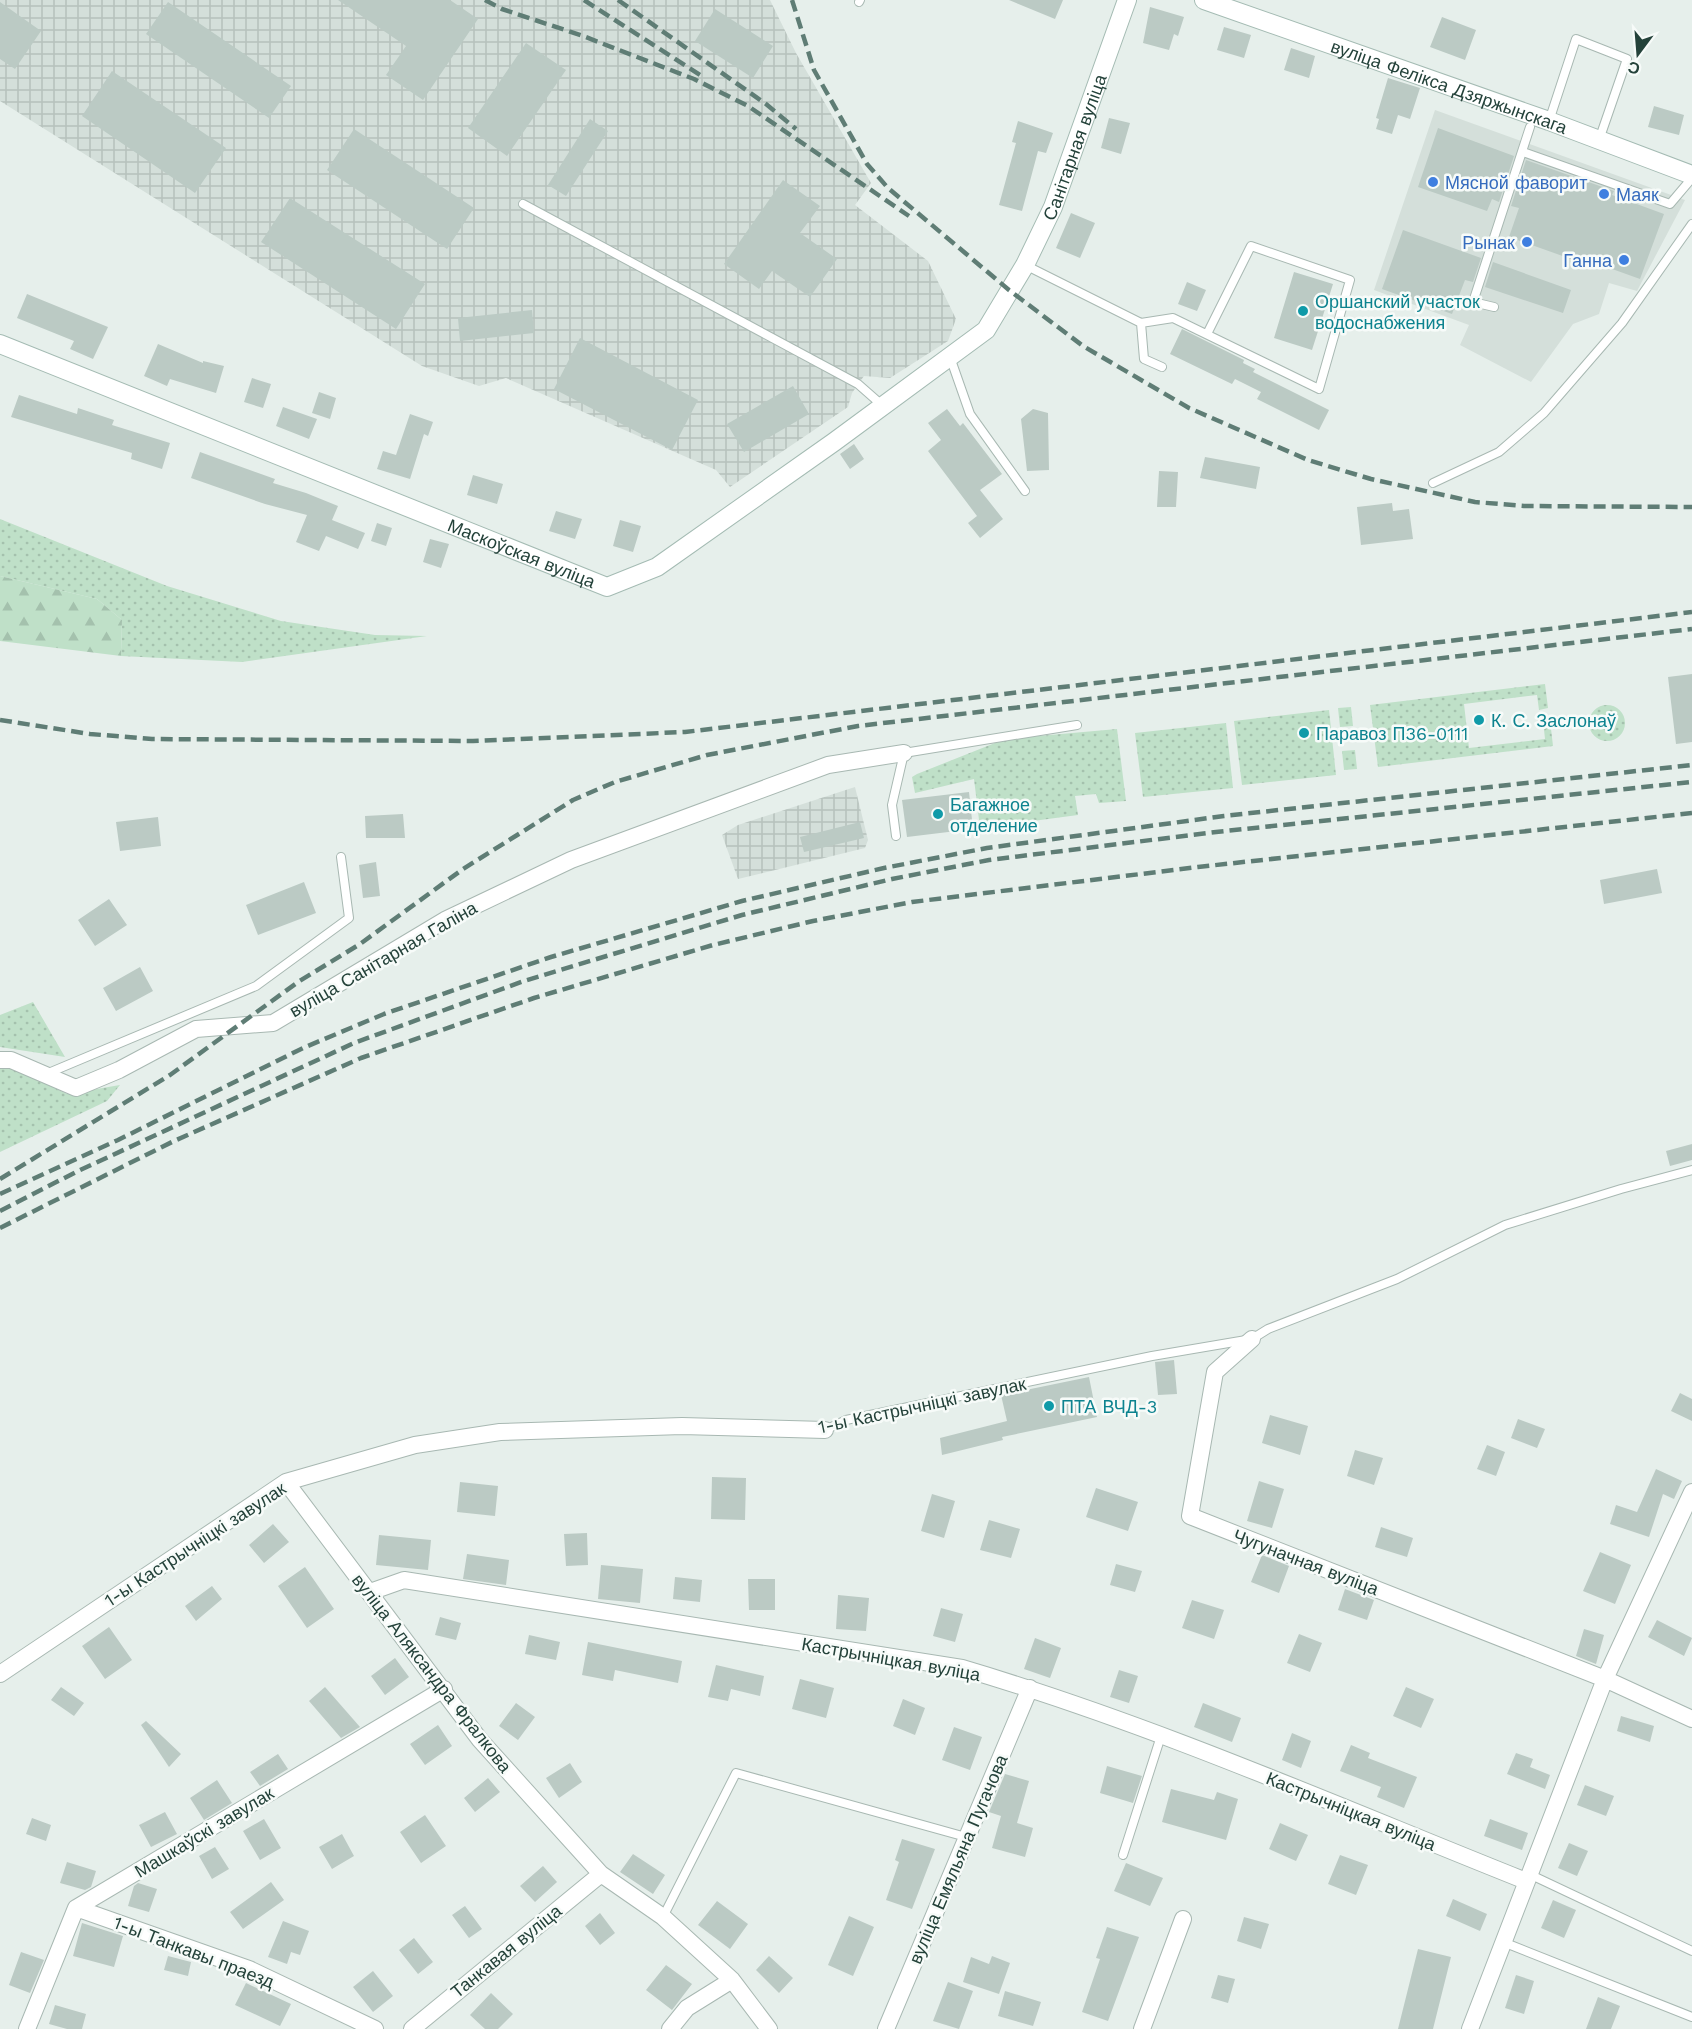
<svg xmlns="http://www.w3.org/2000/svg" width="1692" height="2029" viewBox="0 0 1692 2029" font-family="'Work Sans',sans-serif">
	<defs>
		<pattern id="industrial-grid" width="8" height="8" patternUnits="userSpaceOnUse" patternTransform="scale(1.5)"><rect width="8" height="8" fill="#d4dfda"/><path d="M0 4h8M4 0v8" fill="none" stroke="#b6c1bc"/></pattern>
		<pattern id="grass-dots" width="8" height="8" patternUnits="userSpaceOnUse" patternTransform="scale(1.5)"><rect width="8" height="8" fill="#bfe0c8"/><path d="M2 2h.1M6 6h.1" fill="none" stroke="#a4c1ad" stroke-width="1.8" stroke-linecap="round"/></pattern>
		<pattern id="forest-firs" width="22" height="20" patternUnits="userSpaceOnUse" patternTransform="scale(1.5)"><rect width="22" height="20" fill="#bfe0c8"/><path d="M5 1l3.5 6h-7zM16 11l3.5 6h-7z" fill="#a4c1ad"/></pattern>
	</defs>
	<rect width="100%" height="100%" fill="#e6efeb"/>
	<path fill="#d4dfda" d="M1435,110L1685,200L1637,291L1609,283L1599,314L1573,324L1531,382L1460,345L1469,325L1374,290Z"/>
	<path fill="url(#industrial-grid)" d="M0,0H770L796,53L871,183L855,205L928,261L956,319L948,341L890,378L864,376L852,393L848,407L730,487L716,470L506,378L479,386L422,366L0,101Z
		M855,787L868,840L865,848L738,879L722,835L738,825Z"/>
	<path fill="url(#grass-dots)" d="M0,519L167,586L281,621L375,635L427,636L242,662L121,656L122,620L97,599L0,576Z
		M1545,684L1548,708L1539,710L1537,695L1464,704L1469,748L1545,739L1543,720H1550L1553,746L1378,767L1370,705Z
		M1589 723a18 18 0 1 1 36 0a18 18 0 1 1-36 0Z
		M1351,707L1353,726L1340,727L1338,708Z
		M1329,710L1336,775L1242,785L1234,721Z
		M1226,723L1233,788L1143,797L1135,733Z
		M1117,729L1126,801L1099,803L1096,794L1075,796L1078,815L980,828L974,779L915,793L912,777L917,774L1005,739Z
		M1355,750L1357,769L1344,770L1342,751Z
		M33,1002L65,1057L0,1047V1015Z
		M0,1066H10L67,1094L120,1085L107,1101L0,1152Z"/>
	<path fill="url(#forest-firs)" d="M0,576L97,599L122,620L121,656L0,641Z"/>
	<path fill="#bbcac4" d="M338,0H450L478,19L423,100L386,75L406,46Z
		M1009,0H1063L1055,19Z
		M0,2L41,31L15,69L0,59Z
		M168,2L291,86L269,118L146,34Z
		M1150,7L1184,17L1178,36L1174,34L1169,50L1143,43Z
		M715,9L773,46L753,78L695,41Z
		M1442,17L1476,30L1465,60L1430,47Z
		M1224,27L1251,35L1244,58L1217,50Z
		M526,43L566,70L507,156L468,128Z
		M1291,48L1315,56L1309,78L1284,70Z
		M112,71L226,148L195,193L82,116Z
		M1388,78L1420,88L1410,119L1398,115L1392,134L1376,129L1379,119L1376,118Z
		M1654,106L1684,115L1679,135L1648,127Z
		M1109,118L1130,123L1121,154L1101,148Z
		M590,119L608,131L566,196L548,185Z
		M1018,121L1053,133L1046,153L1038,151L1022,211L999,205L1016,143L1012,142Z
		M1438,128L1514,156L1499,202L1492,199L1487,211L1418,187Z
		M354,129L474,208L447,249L327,170Z
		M1526,160L1614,191L1612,195L1664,214L1640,279L1590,261L1588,265L1509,237L1519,208L1511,206Z
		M783,180L820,206L800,233L837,259L810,297L772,271L759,289L724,264Z
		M290,198L425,284L396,329L261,242Z
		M1071,213L1095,223L1080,258L1056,248Z
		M1403,230L1481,258L1473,282L1465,280L1452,314L1382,289Z
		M1493,262L1571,290L1563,313L1485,287Z
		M1294,272L1333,284L1312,350L1274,338Z
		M1187,282L1206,290L1197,311L1178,304Z
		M27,294L108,327L93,359L70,349L74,341L17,318Z
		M532,310L534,333L460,341L458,318Z
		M1182,329L1244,360L1243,363L1255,369L1253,372L1329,410L1319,430L1257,399L1261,392L1235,379L1232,384L1170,354Z
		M580,338L698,400L672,450L554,389Z
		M158,344L203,363V361L224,366L216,393L170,379L167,386L144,376Z
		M252,378L271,384L263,408L244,402Z
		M793,386L809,414L744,452L727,424Z
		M319,392L336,398L330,419L312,413Z
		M19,395L77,414L78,408L114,420L112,425L170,443L162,469L131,459L132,453L11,417Z
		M283,407L317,419L309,439L276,426Z
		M947,409L960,426L963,423L1002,474L980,490L1003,519L980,538L968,523L977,516L928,451L941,440L928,423Z
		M1033,409L1048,413L1049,470L1027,471L1021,419Z
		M410,414L433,422L428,436L424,434L410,479L377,469L383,451L396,455Z
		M854,444L864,459L850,469L840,454Z
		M200,452L275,479L273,483L306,493L338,506L332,520L365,533L358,549L326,536L319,551L296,542L307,515L265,504L191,478Z
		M1205,457L1260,467L1256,489L1200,478Z
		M1159,471L1178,472L1176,507H1157Z
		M473,475L503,484L497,504L467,495Z
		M1392,503L1393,511L1409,509L1413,539L1361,545L1357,507Z
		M556,511L582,519L575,539L549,531Z
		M620,520L641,526L633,552L613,546Z
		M377,523L392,528L386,546L371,541Z
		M430,539L449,544L441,568L423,562Z
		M1692,674V742L1676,744L1668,677Z
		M969,792L973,829L907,837L902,800Z
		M403,814L405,838H366L365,816Z
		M158,817L161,846L120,851L116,822Z
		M860,822L864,838L804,852L800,837Z
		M376,862L380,896L363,898L359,865Z
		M1657,869L1662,893L1604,904L1600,880Z
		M304,882L316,913L258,935L246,905Z
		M109,899L127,925L95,946L78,920Z
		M140,967L153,991L116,1011L103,988Z
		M1692,1144V1160L1670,1166L1666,1151Z
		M1174,1360L1177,1394L1158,1395L1155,1362Z
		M1089,1377L1097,1417L1002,1437L1003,1440L942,1455L940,1438L1007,1421L1001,1395Z
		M1680,1393L1692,1399V1421L1671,1411Z
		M1270,1415L1308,1426L1300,1455L1262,1443Z
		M1518,1419L1545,1429L1537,1448L1511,1438Z
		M1487,1445L1505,1452L1496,1476L1477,1469Z
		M1355,1450L1383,1458L1374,1485L1347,1476Z
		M1656,1469L1682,1481L1674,1499L1663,1494L1649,1537L1610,1524L1616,1505L1637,1512Z
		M712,1477L746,1478L745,1520L711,1519Z
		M1259,1481L1284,1489L1272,1528L1247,1521Z
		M460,1482L498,1486L495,1516L457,1512Z
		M1096,1488L1138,1502L1128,1531L1086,1517Z
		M932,1494L955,1501L944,1538L921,1531Z
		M989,1520L1020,1529L1011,1558L980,1550Z
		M273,1524L289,1542L264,1563L249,1545Z
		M1381,1527L1413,1538L1407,1557L1375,1547Z
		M587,1533L588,1565L566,1566L564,1534Z
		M379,1535L431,1540L428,1570L376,1565Z
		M1600,1552L1631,1565L1615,1604L1583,1591Z
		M467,1554L509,1560L506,1585L463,1579Z
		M1262,1555L1289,1566L1279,1593L1251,1582Z
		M1116,1564L1142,1571L1135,1592L1110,1585Z
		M601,1565L643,1569L640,1603L598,1599Z
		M305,1567L334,1609L307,1628L278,1586Z
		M675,1577L702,1580L700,1602L673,1599Z
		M748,1579H775V1610H749Z
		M212,1586L222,1599L196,1621L185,1606Z
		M1345,1589L1374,1600L1367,1620L1338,1610Z
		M838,1595L869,1598L866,1631L836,1629Z
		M1192,1600L1224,1610L1214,1639L1182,1628Z
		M941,1608L963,1614L955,1642L933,1636Z
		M440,1617L461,1623L456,1640L435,1635Z
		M1657,1620L1692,1638L1684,1656L1648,1637Z
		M109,1627L132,1660L105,1679L82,1646Z
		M1584,1629L1604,1635L1596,1664L1576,1656Z
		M1299,1634L1322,1643L1310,1672L1287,1663Z
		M529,1635L560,1642L556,1660L525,1654Z
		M1035,1638L1061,1648L1050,1678L1024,1669Z
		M588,1642L682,1661L678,1683L615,1670L613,1681L582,1675Z
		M395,1658L409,1677L385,1695L371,1676Z
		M716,1665L764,1676L760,1696L731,1689L728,1701L708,1697Z
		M1119,1670L1138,1676L1129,1703L1110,1697Z
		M800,1679L834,1688L826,1718L792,1709Z
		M61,1687L84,1703L74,1716L51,1700Z
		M325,1687L360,1727L341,1738L309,1701Z
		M1406,1687L1434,1699L1421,1728L1393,1716Z
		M903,1699L925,1708L915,1735L893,1726Z
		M516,1703L535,1717L518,1740L499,1726Z
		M1203,1703L1241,1718L1232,1742L1194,1727Z
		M1621,1716L1654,1726L1650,1742L1617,1731Z
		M146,1721L181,1754L169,1767L141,1725Z
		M438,1725L452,1746L425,1765L410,1744Z
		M954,1727L982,1737L970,1770L942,1760Z
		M1292,1733L1311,1741L1301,1768L1282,1760Z
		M1351,1745L1370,1753L1368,1758L1417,1777L1404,1808L1377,1797L1381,1787L1340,1771Z
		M1516,1753L1533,1759L1530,1767L1550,1775L1545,1789L1507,1774Z
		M278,1754L288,1769L260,1786L250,1772Z
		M570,1763L582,1782L559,1798L546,1778Z
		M1107,1766L1142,1776L1133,1803L1100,1793Z
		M1005,1774L1029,1781L1017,1823L1033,1828L1025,1857L992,1848L1001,1816L989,1812Z
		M488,1778L500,1792L475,1812L464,1798Z
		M217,1780L232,1803L204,1820L190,1798Z
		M1585,1785L1614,1796L1606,1816L1577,1805Z
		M1171,1789L1214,1800L1217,1792L1238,1799L1226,1840L1162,1822Z
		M165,1812L177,1834L151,1847L139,1825Z
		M425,1815L446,1846L421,1863L400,1832Z
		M32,1818L51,1825L46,1841L26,1834Z
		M264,1819L281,1848L260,1860L243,1831Z
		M1490,1819L1528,1833L1522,1850L1484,1836Z
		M1280,1823L1308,1835L1296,1861L1269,1849Z
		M342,1834L354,1856L332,1869L319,1847Z
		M902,1839L935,1849L912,1909L886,1900L899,1862L895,1860Z
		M1569,1843L1588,1851L1577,1876L1558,1868Z
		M215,1847L229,1869L212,1879L199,1856Z
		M633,1854L665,1875L653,1894L620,1872Z
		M1340,1855L1368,1865L1356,1895L1328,1884Z
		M67,1862L96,1871L91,1887L85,1890L60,1883Z
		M1126,1863L1163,1878L1150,1906L1114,1891Z
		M543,1866L557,1882L535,1902L520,1886Z
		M271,1882L284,1900L243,1929L230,1912Z
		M138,1883L157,1889L149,1912L128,1906L134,1886Z
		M1453,1899L1487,1914L1480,1931L1446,1916Z
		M1553,1900L1576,1910L1564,1938L1541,1928Z
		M717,1901L748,1924L730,1949L698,1925Z
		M465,1906L482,1929L469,1938L452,1915Z
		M600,1913L615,1933L600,1945L585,1926Z
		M849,1916L874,1927L853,1976L828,1965Z
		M1244,1917L1269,1924L1261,1949L1237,1941Z
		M283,1921L309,1931L300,1955L291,1952L287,1964L268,1957Z
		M82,1923L123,1936L114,1967L73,1956Z
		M1107,1927L1139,1937L1108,2021L1082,2012L1100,1959L1096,1958Z
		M414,1938L433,1962L418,1974L399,1950Z
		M1418,1949L1451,1957L1433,2029H1398Z
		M21,1952L44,1960L30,1993L9,1985Z
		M168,1956L191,1962L188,1976L164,1970Z
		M769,1956L793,1978L779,1993L756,1970Z
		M992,1956L1010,1963L999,1994L963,1982L971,1957L989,1964Z
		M666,1965L692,1984L672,2010L646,1990Z
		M373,1971L393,1996L373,2012L353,1987Z
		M1218,1975L1235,1979L1228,2003L1211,1998Z
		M1516,1975L1534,1981L1524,2014L1505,2008Z
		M948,1982L973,1991L959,2029L933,2021Z
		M246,1983L291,2004L280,2026L235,2005Z
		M1005,1991L1041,2002L1033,2026L998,2016Z
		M491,1993L513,2014L498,2029H485L470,2015Z
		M1598,1997L1620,2006L1611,2029H1586Z
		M55,2005L86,2014L82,2029H67L49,2024Z"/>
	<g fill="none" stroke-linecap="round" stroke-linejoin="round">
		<g stroke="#a8b8b2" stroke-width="10">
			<path id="lane" d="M859,2L860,0
				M1549,121L1576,39L1627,59L1599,140
				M1523,152L1670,204L1692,178
				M523,204L858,384L883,406
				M1025,265L1141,323L1144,359L1162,367
				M1494,307L1473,302L1530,127
				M1141,323L1173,318L1319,389L1350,280L1251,246L1207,334
				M950,357L970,414L1025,491
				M1433,483L1499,452L1544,413L1622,323L1692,224
				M896,836L892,805L904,753L1077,725
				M46,1074L256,986L349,918L341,857
				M825,1430L846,1420L1152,1356L1252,1339L1268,1329L1397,1279L1505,1225L1621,1189L1692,1170
				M1123,1855L1161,1736
				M1529,1874L1692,1951
				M663,1917L736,1773L966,1837
				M1503,1942L1692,2017"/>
		</g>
		<g stroke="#a8b8b2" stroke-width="18">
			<path id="street" d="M0,1060H11L76,1088L119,1070L196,1029L273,1023L445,920L571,860L828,765L904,753
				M1252,1339L1215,1372L1190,1516L1605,1679L1692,1719
				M286,1482L480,1740L601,1874L663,1917L732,1980L769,2029
				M370,1592L404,1580L962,1668C1155,1725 1340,1807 1526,1881
				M0,1674L286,1482L415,1445L500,1432L682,1426L825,1430
				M76,1908L249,1969L375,2029
				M27,2029L76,1908L444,1689
				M412,2029L601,1874
				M670,2029L687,2008L732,1980
				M886,2029L1030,1688
				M1142,2029L1183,1919
				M1470,2029L1605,1679L1692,1492"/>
		</g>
		<g stroke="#a4bbb3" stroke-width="20">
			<g id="secondary">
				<path id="s1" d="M1204,0L1549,121L1692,175"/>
				<path id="s2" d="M0,344L607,587L657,567L834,442L986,330L1025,265L1053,207L1127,0"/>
			</g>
		</g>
		<use href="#lane" stroke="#fff" stroke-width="8"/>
		<use href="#street" stroke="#fff" stroke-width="16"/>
		<use href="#secondary" stroke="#fff" stroke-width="18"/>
		<path stroke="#5f7d75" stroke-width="4.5" stroke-dasharray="12 6" stroke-linecap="butt" d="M485,0L502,9L583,36L694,79L748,106L909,216
			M584,0L700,75
			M618,0L766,104L796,129
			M792,0L814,70L867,164L888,188L1009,290L1083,346L1189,408L1308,460L1371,479L1475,502L1524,506L1692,507
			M0,720L90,734L152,739L473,741L685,732L1692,612
			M0,1179L170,1075L298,982L360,944L463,869L573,800L615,782L707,755L858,726L1692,629
			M0,1194L118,1140L303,1048L384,1014L551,957L742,901L884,868L987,848L1224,816L1692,765
			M0,1211L76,1172L354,1043L524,981L742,915L892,879L989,860L1216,832L1692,782
			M0,1228L174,1141L361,1058L534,998L713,945L813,921L912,902L1198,867L1692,813"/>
	</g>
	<g fill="#3f7fe0" stroke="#f7fbf9" stroke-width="2">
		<circle cx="1433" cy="182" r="6"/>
		<circle cx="1604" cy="194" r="6"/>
		<circle cx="1527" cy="242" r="6"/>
		<circle cx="1624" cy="260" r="6"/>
	</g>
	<g fill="#0f9aa8" stroke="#f7fbf9" stroke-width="2">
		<circle cx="1303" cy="311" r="6"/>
		<circle cx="1479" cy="720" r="6"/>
		<circle cx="1304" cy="733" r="6"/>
		<circle cx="938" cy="814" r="6"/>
		<circle cx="1049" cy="1406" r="6"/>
	</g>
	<g text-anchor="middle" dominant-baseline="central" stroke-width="5" stroke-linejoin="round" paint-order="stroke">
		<g font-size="18" fill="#24423a" stroke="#f7fbf9">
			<text stroke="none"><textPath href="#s1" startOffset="260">вуліца Фелікса Дзяржынскага</textPath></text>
			<text stroke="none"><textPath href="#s2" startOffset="1317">Санітарная вуліца</textPath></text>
			<text stroke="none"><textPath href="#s2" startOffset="562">Маскоўская вуліца</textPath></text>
			<text transform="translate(383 959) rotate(-30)">вуліца Санітарная Галіна</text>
			<text transform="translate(922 1405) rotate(-12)">1-ы Кастрычніцкі завулак</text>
			<text transform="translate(195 1544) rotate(-33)">1-ы Кастрычніцкі завулак</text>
			<text transform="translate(1306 1562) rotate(21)">Чугуначная вуліца</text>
			<text transform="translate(891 1659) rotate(10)">Кастрычніцкая вуліца</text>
			<text transform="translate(432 1673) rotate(52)">вуліца Аляксандра Фралкова</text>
			<text transform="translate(1351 1811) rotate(22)">Кастрычніцкая вуліца</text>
			<text transform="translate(204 1832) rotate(-31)">Машкаўскі завулак</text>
			<text transform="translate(958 1859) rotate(-67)">вуліца Емяльяна Пугачова</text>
			<text transform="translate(506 1951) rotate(-39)">Танкавая вуліца</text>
			<text transform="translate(194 1952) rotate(21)">1-ы Танкавы праезд</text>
		</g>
		<g font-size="18" fill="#366cbe" stroke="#f7fbf9" text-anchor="start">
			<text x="1445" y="182">Мясной фаворит</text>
			<text x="1616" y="194">Маяк</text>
			<text x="1515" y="242" text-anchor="end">Рынак</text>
			<text x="1612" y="260" text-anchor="end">Ганна</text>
		</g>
		<g font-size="18" fill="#0d838f" stroke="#f7fbf9" text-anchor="start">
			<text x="1315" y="301">Оршанский участок<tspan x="1315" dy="21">водоснабжения</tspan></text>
			<text x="1491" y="720">К. С. Заслонаў</text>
			<text x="1316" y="733">Паравоз П36-0111</text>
			<text x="950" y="804">Багажное<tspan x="950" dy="21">отделение</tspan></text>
			<text x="1061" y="1406">ПТА ВЧД-3</text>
		</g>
	</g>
	<g transform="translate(1638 54) rotate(196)" stroke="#f7fbf9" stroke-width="4.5" paint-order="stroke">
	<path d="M0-4.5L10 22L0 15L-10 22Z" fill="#24423a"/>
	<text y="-9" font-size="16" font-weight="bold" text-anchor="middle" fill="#24423a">С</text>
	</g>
</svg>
